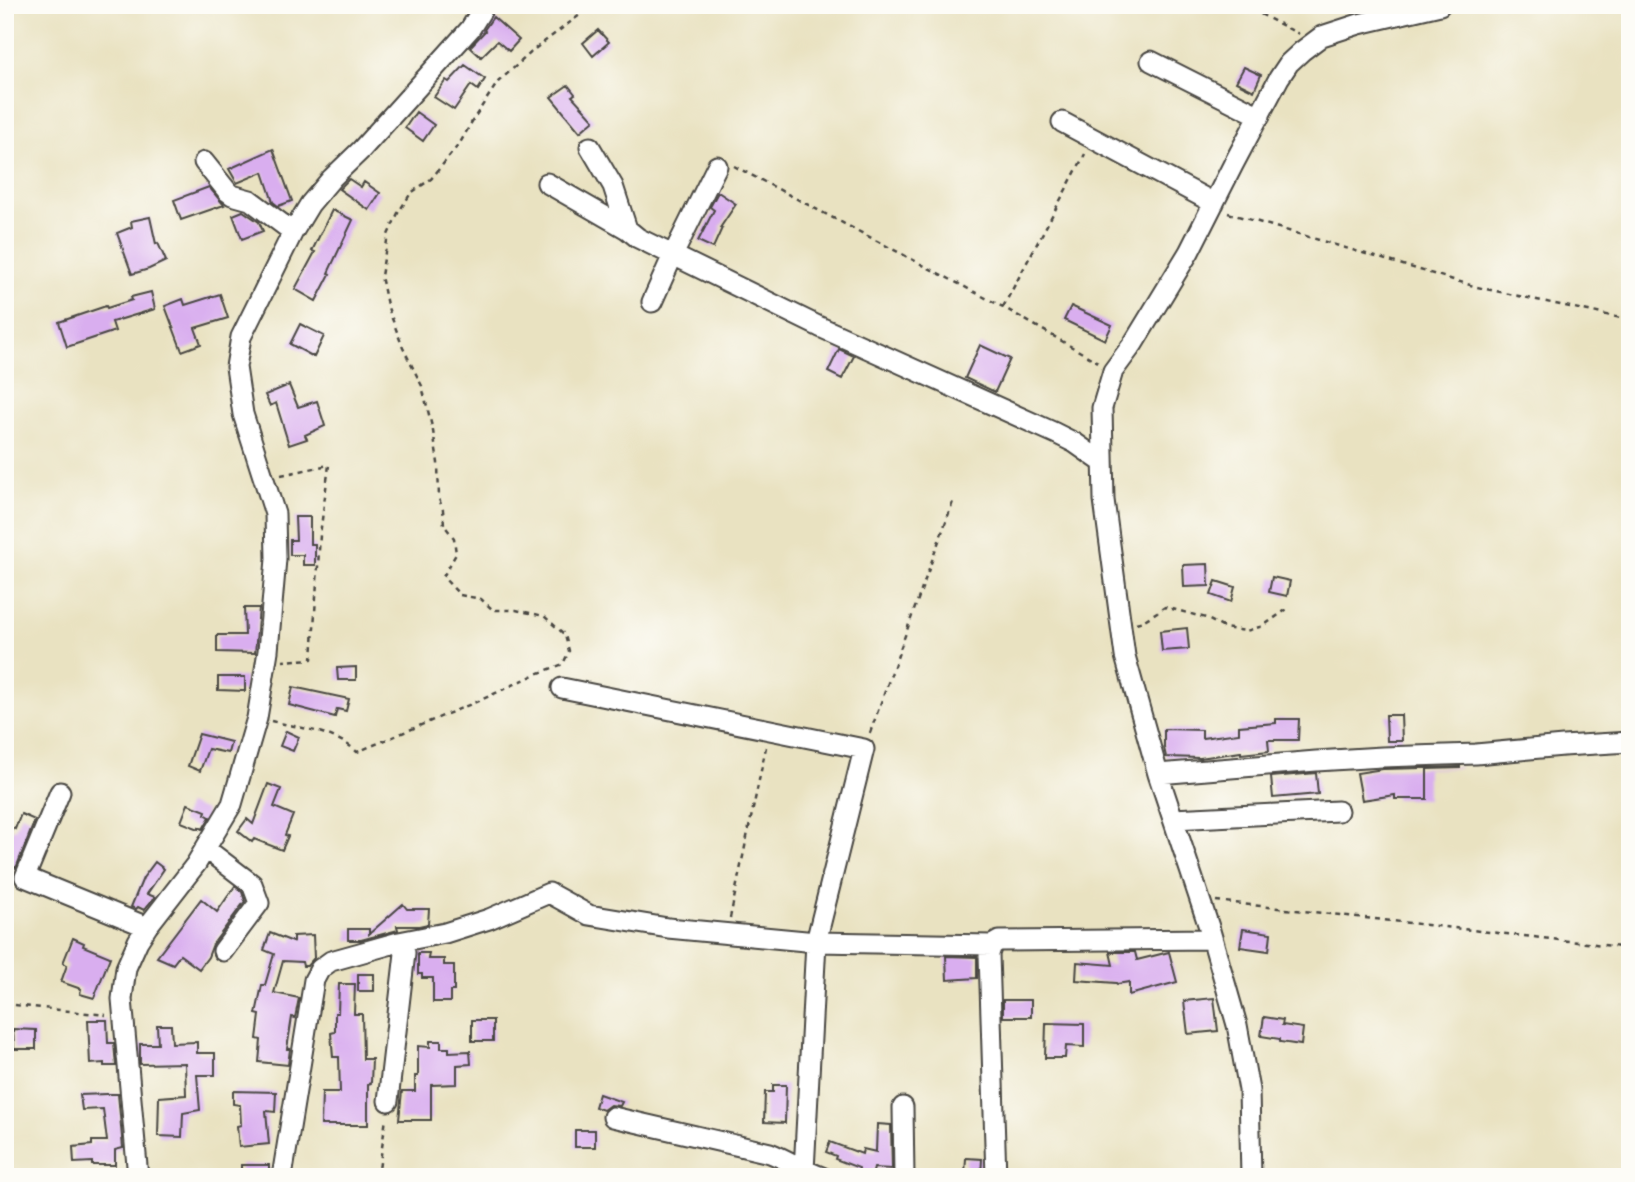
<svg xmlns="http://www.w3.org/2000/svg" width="1635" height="1182" viewBox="0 0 1635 1182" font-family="'EB Garamond',serif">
	<rect width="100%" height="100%" fill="#fdfcf7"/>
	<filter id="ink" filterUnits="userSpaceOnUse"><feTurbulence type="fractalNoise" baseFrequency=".0143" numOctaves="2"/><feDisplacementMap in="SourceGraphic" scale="14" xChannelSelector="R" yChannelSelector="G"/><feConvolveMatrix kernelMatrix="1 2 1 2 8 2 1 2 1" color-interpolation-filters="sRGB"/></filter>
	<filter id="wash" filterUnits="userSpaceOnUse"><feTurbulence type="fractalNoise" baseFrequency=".00686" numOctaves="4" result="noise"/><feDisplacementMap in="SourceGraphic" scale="28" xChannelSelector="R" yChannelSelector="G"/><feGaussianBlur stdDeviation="1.57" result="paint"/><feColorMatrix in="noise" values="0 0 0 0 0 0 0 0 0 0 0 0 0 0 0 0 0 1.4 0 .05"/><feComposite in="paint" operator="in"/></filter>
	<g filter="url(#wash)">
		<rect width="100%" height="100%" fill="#e9e2c1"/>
		<g id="blocks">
			<path fill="#d9aeef" d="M493,17L519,40L509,51L497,41L481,57L470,47L485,31L484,30Z
				M598,30L609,42L593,56L583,43Z
				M465,65L485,79L478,90L471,85L454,110L434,97L446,80L449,82Z
				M1244,67L1261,75L1254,91L1236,82Z
				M568,85L575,94L572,96L594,120L580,132L551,97Z
				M416,112L434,125L423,141L405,128Z
				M273,149L292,201L278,206L273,202L263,172L237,183L229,169Z
				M349,179L361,187L364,182L380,193L369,210L339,189Z
				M209,187L224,205L181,220L174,200Z
				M718,192L736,204L720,228H722L713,248L698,241L714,210L710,207Z
				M332,210L353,220L328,273L330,274L316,301L295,289L315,252L312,251Z
				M243,211L259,222L263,231L242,239L233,215Z
				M150,217L156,244L158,243L166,261L149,269L132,274L117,233L132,227L131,221Z
				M151,292L155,309L112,322L115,331L67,347L59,322L106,306L107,308L132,300L131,297Z
				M220,294L228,318L195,328L201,344L182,351L165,306L183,299L185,305Z
				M1071,306L1112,325L1105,340L1064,320Z
				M300,324L324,336L314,357L290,344Z
				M980,345L1010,359L995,392L965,378Z
				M839,349L854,356L842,379L828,372Z
				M289,385L298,407L317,401L325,426L305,435L307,439L289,445L276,403L270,406L265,395Z
				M295,517H310V544H315V565H303V555H290V540H296Z
				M1208,564L1209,586L1184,587L1183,565Z
				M1272,577L1290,581L1287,596L1269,592Z
				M1216,581L1235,587L1231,602L1211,595Z
				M244,608H259L255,653L217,652V635H245Z
				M1187,628L1189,649L1162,651L1160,631Z
				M356,667V680H338L337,668Z
				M218,677H245V691L218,690Z
				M293,687L349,699L346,711L337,709L335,717L289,705Z
				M1386,715H1401L1402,741H1387Z
				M1276,719H1299L1298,740H1268L1269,751L1241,754V752L1200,758L1166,757L1164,748V729L1202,730V738L1239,733V726L1276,723Z
				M286,731L299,737L293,751L280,746Z
				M199,734L231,742L228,753L208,749L200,771L188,766Z
				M1460,767V768L1427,769V799H1395V795L1362,800L1357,773L1383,769Z
				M1316,773L1318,794L1273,798L1271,777Z
				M268,784L281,789L274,807L293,815L285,835L288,836L282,850L254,839L252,842L238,831L247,819L253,824Z
				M188,804L206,811L205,814L210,817L203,829L199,827V829L181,822Z
				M21,814L35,820L16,868L5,863V841L13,828L15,829Z
				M155,862L164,869L147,894L155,897L144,910L138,907L136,909L131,907L143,878Z
				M235,886L242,892L245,901L213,944L208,957L199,969L180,955L173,964L157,957L201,899L217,912Z
				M403,904L407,909H429L428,924L419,926H397L398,930L361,940H348V929H369V934Z
				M1243,929L1271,933L1269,951L1240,947Z
				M270,933L293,942V936L313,935L314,958L307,966H303L302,962L283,961L274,993L299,998L295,1018L292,1017L287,1049H290L288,1065L259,1062L261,1040L257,1039L260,1015L256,1014L262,985H265L274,954L264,950Z
				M73,938L84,943L83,946L110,957L94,998L80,994L81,989L61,982L67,965L63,963Z
				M1110,952H1135L1137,960L1169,952L1177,982L1129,995V982L1117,984L1116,983L1076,980L1077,962L1113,965Z
				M418,953H429L428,959H444V965H454V991H450V1002H433V978H422V974H418Z
				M946,956L977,957V978L947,980Z
				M358,974H374V991H358Z
				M339,984H355L354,1014H362L363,1059H372L371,1083L368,1084V1125H321L322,1092H340L339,1057H333L331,1033L335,1032V1013H338Z
				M1214,998L1218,1031L1188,1034L1184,1001Z
				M1003,1000H1031V1017H1003Z
				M1264,1017L1283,1020L1282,1025L1303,1028L1301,1045L1280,1042V1039L1261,1036Z
				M88,1020H107L108,1043H114L116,1066H104V1063L90,1064Z
				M472,1020H493V1041H472Z
				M1046,1023L1084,1024V1047L1066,1046L1065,1058H1045Z
				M157,1025H171L172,1043L197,1042V1053H215V1075H197L200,1110L183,1113L182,1137L158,1136L159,1097L186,1095L185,1063L140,1064V1044H158Z
				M13,1029L36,1030V1049H14Z
				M430,1041H441V1048H449V1052L470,1051L471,1064L457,1065V1084L431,1085V1120H399L402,1091H415V1076H418V1046L430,1047Z
				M773,1085H786L785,1123L764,1122L765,1092H773Z
				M233,1091L276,1092L275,1112L266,1111L269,1144L239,1147L237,1126L241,1125L240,1105L233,1104Z
				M107,1094H118L123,1148L115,1150V1165H92V1162L74,1163L73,1147L92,1145V1141H107L103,1109L82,1110L80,1095Z
				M599,1094L622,1102L620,1106L610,1105L603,1110L595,1107Z
				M877,1124L891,1125L892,1169L874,1168L872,1176L858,1172L859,1168L835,1159L836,1156L826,1152L830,1142L862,1154L863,1149L876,1152Z
				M575,1130H595V1147H575Z
				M966,1158L982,1159L981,1176L965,1174Z
				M241,1165H269V1177H241Z"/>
		</g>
	</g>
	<g filter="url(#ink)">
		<use href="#blocks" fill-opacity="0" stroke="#484642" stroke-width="2"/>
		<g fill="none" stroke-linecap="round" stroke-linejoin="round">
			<g stroke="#484642" stroke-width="23">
				<path id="minor" d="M1151,61L1260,116
					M1062,122L1214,203
					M590,147L613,186L627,229L638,238L820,327L1055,433L1075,443L1102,462
					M204,162L228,192L232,195L250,200L293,232
					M547,183L627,229
					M652,302L673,255L717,166
					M562,688L864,749L816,942L992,945L999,941L1212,939
					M1158,774L1316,761L1382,757L1476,754L1563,746L1630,742
					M60,792L25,877L147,927
					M1173,819L1338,811
					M206,849L252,884L259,903L223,951
					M399,942L445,933L489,919L549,893L589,915L668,928L816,942L804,1171
					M992,945L989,954L996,1177
					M903,1107L904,1177
					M613,1117L770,1153C788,1160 802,1170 822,1177
					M138,1177L122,999L126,968L138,941L147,927L196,864L232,804L257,718L268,651L276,559L275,514L243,414L236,367L241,337L293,232L310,204L332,178L361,150L470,29L485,5
					M282,1177L314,980L320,969L331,961L399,942L404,946L405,953L388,1101
					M1251,1177L1249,1090L1237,1025L1209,927L1158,774L1125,656L1104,500L1102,408L1113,371L1133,344L1189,252L1233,165L1279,78L1289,63L1302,51L1322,36L1359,24L1440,5"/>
			</g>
			<path stroke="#484642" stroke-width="2.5" stroke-dasharray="5 5" stroke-linecap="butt" d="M138,5C146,13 155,9 164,5
				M1243,5L1299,34
				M734,166L1003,307L1098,362
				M1228,213L1477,287L1630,320
				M1003,307L1085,154
				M281,475L329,465L320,535L312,659L283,661
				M1136,623L1143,621L1165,607L1206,618L1224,628L1246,631L1263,626L1290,607
				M271,721C299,728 335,731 357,752L483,699L534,675L563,664L569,651L565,635L544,616L516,610H493L481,599L460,595L443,577L456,554L454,538L444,525L443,510L439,499L438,463L433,431L422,386L403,348L387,305L381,276L388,235L398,213L411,193L431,179L460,143L474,118L498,82L536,48L593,5
				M870,733L954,499
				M1216,901L1630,948
				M730,918L766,747
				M5,1004L106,1015
				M378,1177L386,1118"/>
			<use href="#minor" stroke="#fff" stroke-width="19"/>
		</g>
	</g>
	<rect width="1635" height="1182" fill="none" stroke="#fdfcf7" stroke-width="28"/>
</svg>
